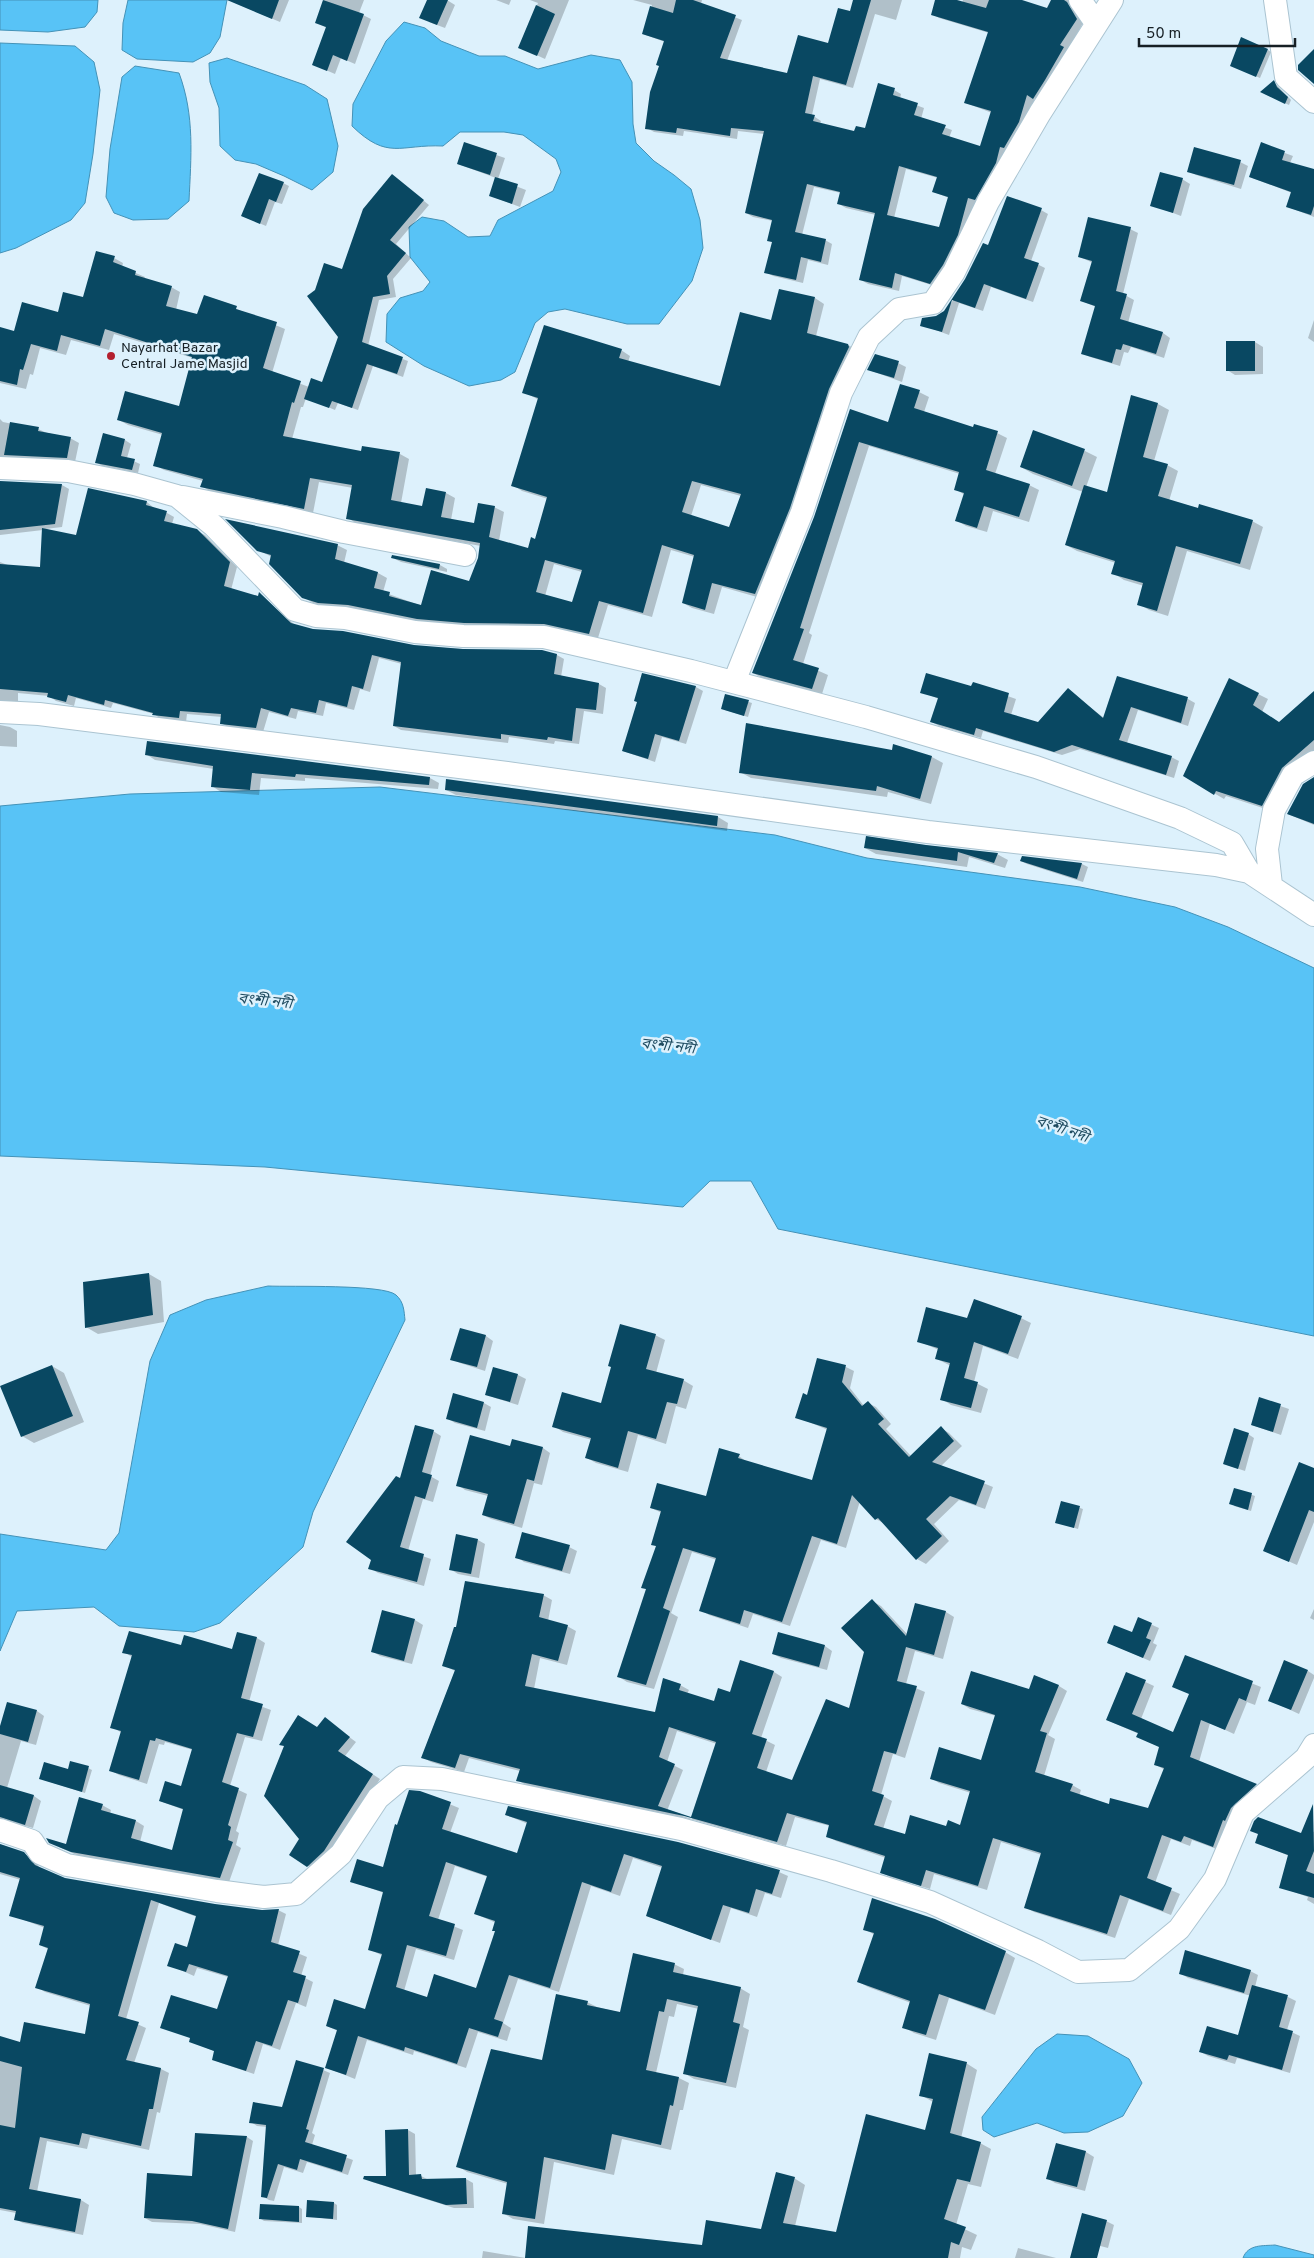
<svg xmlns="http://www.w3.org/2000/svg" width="1314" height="2258" viewBox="0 0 1314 2258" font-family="Overpass,'Noto Sans Bengali',sans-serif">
	<rect width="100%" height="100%" fill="#ddf1fc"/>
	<path fill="#58c3f6" stroke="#4492b7" d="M0,0H98L97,12L85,27L48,32L0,30Z
		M128,0H227L220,37L210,53L193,62L137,59L122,50L123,23Z
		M404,22L425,28L441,41L479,56H505L538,69L591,55L620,60L632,82L633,124L636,143L654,161L674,175L691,189L700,220L703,248L692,281L659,324H627L565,309L548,312L535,323L515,372L501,380L469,386L424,366L386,342L387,314L400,298L423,291L430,282L410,257L409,227L422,217L444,221L468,237L490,236L498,220L553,191L561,172L556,159L523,135L504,132H460L443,146C400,144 388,161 352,126L353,104L386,41Z
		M0,43L75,46L94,62L100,90L93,154L85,203L71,220L16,248L0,253Z
		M227,58L305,85L327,99L338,146L333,172L312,190L284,176L256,164L235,160L220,146L219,108L210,82L209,63Z
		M135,66L179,73C195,116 191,157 189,201L168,219L133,220L114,213L106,197L110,149L122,77Z
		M380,787L775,835L867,858L1080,887L1175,907L1228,927L1314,968V1336L778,1229L751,1181H710L683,1207L265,1167L0,1156V806L130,794Z
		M268,1286C290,1287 384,1284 396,1295C404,1302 404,1311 405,1320L313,1512L303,1547L220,1623L194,1632L119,1626L94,1607L17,1611L0,1651V1534L106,1550L119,1533L150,1361L170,1315L206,1300Z
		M1057,2034L1088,2036L1129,2059L1142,2083L1123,2116L1088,2132L1064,2133L1037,2123L994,2137L983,2130L982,2117L1036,2049Z
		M1275,2245L1314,2255V2258H1243C1248,2244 1263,2246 1275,2245Z"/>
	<path fill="#0003" fill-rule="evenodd" d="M242,0H289L280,22L240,5Z
		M324,0H364L359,13L371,19L355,64L341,58L335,74L314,65L327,28L317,23Z
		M428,0H447L455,5L445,28L429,22Z
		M496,0H511L509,5Z
		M530,0H569L545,59L519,47L538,3Z
		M633,0H702L701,4L742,20L727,61L788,75L828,45L851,13L855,0H902L896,20L875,14L853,88L820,79L812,115L821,121L820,124L855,133L866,130L894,90L901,94L900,99L924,108L921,119L952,130L949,138L981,147L992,113L966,103L989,33L939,18L932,14L936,0H953L962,3L963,0H1017L1047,9L1053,0H1075L1083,23L1040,101L1035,98L1026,126L982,203L976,201L964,239L938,287L902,276L899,291L868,284L861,280L876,215L846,208L839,204L841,193L814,187L802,235L825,240L832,244L828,265L808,260L803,283L773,276L766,272L773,242L769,240L773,221L753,217L746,213L765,134L738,131L737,139L684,131L683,136L654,132L647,128L665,42L643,34L652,5ZM906,169L938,178L934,192L949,198L940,229L894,218Z
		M1268,50L1271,52L1260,78L1235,67Z
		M1274,82L1291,100L1289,105L1265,94Z
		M464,144L505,158L498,179L526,190L520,207L491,196L496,178L458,164Z
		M1261,144L1293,156L1290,163L1314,170V217L1288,207L1292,193L1250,177Z
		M1240,162L1248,166L1241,189L1196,175L1188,171Z
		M393,176L429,205L396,244L411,258L393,279L396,297L379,300L368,346L408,361L403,377L373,366L358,410L338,403L335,410L306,398L303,407H301L292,439L362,452L400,454L409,459L401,503L423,507L446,493L455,498L451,520L475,524L494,507L504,512L499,541L529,550L536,540L548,499L522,491L513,485L539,400L524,392L621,350L630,356L628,362L721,388L771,321L815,298L824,304L816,336L848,345L857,350L764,599L722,587L714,614L692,608L683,603L695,557L671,550L652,617L608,605L598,638L427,624L329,608L313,603L303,597L272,557L258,550L337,545L347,550L344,563L378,573L387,578L383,592L422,606L470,583L479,558L481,546L357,524L348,518L353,488L319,482L313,513L211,492L202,486L203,481L164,470L155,465L163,435L128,425L119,420L180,408L193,358L114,334L109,350L71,340L66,355L40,348L33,375L30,374L26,389L0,383V329L15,333L59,313L84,299L114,258L123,263L122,267L145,277L144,279L171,287L180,292L176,310L198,316L205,296L285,329L272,373L309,387L323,383L340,337L343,271ZM701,485L741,496L729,528L691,516ZM554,564L582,572L573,604L545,596Z
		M1182,179L1190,184L1181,216L1152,205Z
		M283,183L289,186L282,204L275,202L266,226L242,216Z
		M1041,210L1048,214L1031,261L1045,268L1033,302L991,287L983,311L959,303L949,335L922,325L945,312L989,247Z
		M1130,229L1138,233L1123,294L1134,300L1128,323L1163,333L1170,338L1164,358L1131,347L1128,353L1124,352L1120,366L1090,357L1082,353L1096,307L1082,301L1093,263L1080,257Z
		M1314,320V342L1308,338Z
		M1255,342L1263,347V374L1235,375L1227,370Z
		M898,363L906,367L902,382L869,370Z
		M919,392L929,397L924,412L974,428L997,433L1007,438L995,474L1029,485L1039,490L1029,522L993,511L987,532L966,526L956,520L965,495L955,489L960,474L869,446L809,633L812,635L803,664L828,675L822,694L762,678L753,673L815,517L850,411L889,423Z
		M1132,397L1158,404L1169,410L1154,461L1167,465L1178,471L1169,501L1252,521L1263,527L1250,570L1187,551L1168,616L1149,610L1139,604L1144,586L1124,580L1113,573L1116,563L1077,551L1066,545L1083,492L1033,474L1021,467L1034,432L1085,451L1097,457L1086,487L1108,494Z
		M0,419L3,422L38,429L47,433L70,438L79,443L75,462L0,463Z
		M125,440L131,444L127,458L140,464L138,473L102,466L96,462Z
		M27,485H62L69,489L62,527L45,529L76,537L89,490L147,502L154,508L167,513L174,517L172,524L197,531L205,535L237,567L231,590L259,597L260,594L295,625L312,630L414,646L557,655L564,659L561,677L599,684L606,688L603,714L584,711L579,744L555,741L554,744L509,737L508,743L401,730L394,726L402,664L379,658L370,692L360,689L354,710L326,703L323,716L298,711L296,719L269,712L263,732L228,727L221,723L222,717L187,714L186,722L161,719L154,714L113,703L111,708L76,698L74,706L56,701L49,696L18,693V703L0,705V562L10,566L41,568L43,530L0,535V487Z
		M393,558L440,565L447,569V572L401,562Z
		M643,675L696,687L703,691L686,744L662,737L655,762L623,751L638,702Z
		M1117,678L1188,699L1195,703L1188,726L1138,710L1127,743L1171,757L1179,761L1174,778L1080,749L1062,755L983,731L981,738L939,726L932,722L939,699L922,692L972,688L974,684L1016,699L1011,715L1039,724L1068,690L1104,718Z
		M1314,692V754L1272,811L1226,796L1224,799L1185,776L1258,694L1268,699L1262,712L1279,723Z
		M726,695L752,703L748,717L725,710Z
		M0,725L10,727L17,731V747L0,746Z
		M894,746L932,757L943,763L931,804L888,792L887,797L751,778L740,772L893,751Z
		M146,754L430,778L439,783L438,789L305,778V781L261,778L259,795L221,792L212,786L214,769L155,760Z
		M1314,778V825L1288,814Z
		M446,790L718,817L728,823L727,831L456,795Z
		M867,838L997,854L1008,860L1005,868L969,857L967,867L876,854L865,848Z
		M1022,857L1082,864L1088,867L1083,882L1027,864L1021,861Z
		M149,1274L161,1281L164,1322L98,1334L86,1327Z
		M1021,1318L1031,1323L1018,1359L983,1346L974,1382L988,1389L981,1413L951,1405L942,1399L951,1366L937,1359L939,1350L918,1341L967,1320Z
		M461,1329L486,1336L493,1341L485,1371L460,1363L452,1359Z
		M655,1335L665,1340L656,1373L683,1380L693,1386L686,1409L676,1406L666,1444L638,1435L628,1472L596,1463L587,1458L592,1440L563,1432L554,1426L602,1405Z
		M818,1359L846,1367L854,1371L850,1388L864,1406L868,1403L876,1407L891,1424L886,1429L911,1456L941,1428L949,1433L962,1446L941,1466L993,1487L985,1509L959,1500L934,1524L949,1541L926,1564L917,1559L885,1524L876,1519L860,1501L846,1548L821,1540L790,1626L753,1614L748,1628L709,1615L701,1610L717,1560L692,1552L671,1613L678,1617L654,1689L627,1682L619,1677L647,1590L643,1587L657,1547L653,1544L662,1513L651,1508L707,1498L739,1456L747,1462L813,1481L828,1430L797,1417L808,1396Z
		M52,1366L64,1373L84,1422L34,1443L22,1436Z
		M494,1368L518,1375L526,1379L518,1405L495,1398L487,1394Z
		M1260,1399L1289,1409L1281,1435L1252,1425Z
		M484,1403L491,1407L485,1431L455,1423L447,1418Z
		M433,1431L441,1436L430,1476L439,1481L433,1502L423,1499L408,1551L431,1559L424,1586L378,1573L370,1568Z
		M1248,1434L1254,1438L1245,1471L1224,1464Z
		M511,1448H543L550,1453L542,1485L534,1483L522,1528L491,1519L483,1515L488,1496L465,1490L458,1485Z
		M1314,1469V1522L1297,1565L1265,1551Z
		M1235,1489L1255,1496L1251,1511L1234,1506Z
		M1062,1502L1083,1509L1078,1529L1056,1522Z
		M478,1540L485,1544L479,1578L458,1574L450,1569Z
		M569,1547L577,1551L570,1574L524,1562L517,1557Z
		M543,1595L552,1600L548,1621L567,1626L576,1631L567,1665L540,1658L534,1689L656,1714L680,1685L689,1690L687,1694L715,1702L730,1693L741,1661L774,1672L782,1677L761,1738L775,1745L766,1772L793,1781L850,1710L866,1652L872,1601L881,1606L908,1635L916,1604L946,1612L954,1617L943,1659L915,1651L906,1684L925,1692L905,1758L893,1754L881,1795L892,1801L883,1829L906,1835L947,1827H961L971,1793L939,1783L931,1778L982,1762L996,1716L970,1709L962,1704L1059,1686L1067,1691L1048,1735L1055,1739L1044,1776L1072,1785L1081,1790L1079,1796L1110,1806L1149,1810L1165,1770L1156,1765L1160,1747L1138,1737L1139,1734L1107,1720L1126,1673L1154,1686L1141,1719L1174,1734L1190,1694L1186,1657L1261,1687L1255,1705L1247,1702L1234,1734L1210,1723L1199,1762L1264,1789L1222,1851L1192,1840L1190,1846L1171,1839L1155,1883L1180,1894L1171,1915L1129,1899L1115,1938L1034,1912L1025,1907L1042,1855L1001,1842L987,1890L934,1874L930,1889L890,1877L881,1872L886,1858L836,1841L827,1836L830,1826L795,1817L786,1846L694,1820L526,1785L517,1780L520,1771L469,1758L464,1772L431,1762L422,1757L455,1671L443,1665ZM677,1731L717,1744L692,1819L667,1811L683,1770L667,1762Z
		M1314,1609V1620L1310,1618Z
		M383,1612L415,1620L423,1625L412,1664L380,1656L372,1651Z
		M1139,1619L1159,1628L1153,1643L1157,1645L1150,1661L1109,1643L1132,1634Z
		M238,1633L257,1638L265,1643L249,1702L271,1710L262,1741L245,1737L230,1786L247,1794L236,1831L239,1833L236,1845L241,1848L229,1882L81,1857L59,1847L67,1846L102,1805L111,1810L110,1814L136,1821L144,1826L140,1842L172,1852L184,1810L160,1801L182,1787L193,1750L165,1742L164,1745L159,1744L147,1784L119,1775L110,1770L122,1733L112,1727L132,1657L124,1652L182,1646L233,1651Z
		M779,1634L825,1646L832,1651L827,1670L781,1658L773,1654Z
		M1308,1671L1314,1675V1678L1299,1714L1269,1700Z
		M37,1711L44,1716L36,1745L21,1741L7,1788L34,1796L41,1801L33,1828L6,1821L0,1824V1726Z
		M325,1719L356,1742L345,1756L380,1779L332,1855L315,1870L308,1866L301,1838Z
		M88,1768L92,1770L85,1793L44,1780L68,1771Z
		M420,1792L459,1808L450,1833L517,1855L528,1824L506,1815L779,1872L788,1876L781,1898L765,1893L757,1917L731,1908L720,1943L647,1916L663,1868L633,1858L620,1896L591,1886L559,1992L518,1979L503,2023L511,2028L507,2041L478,2032L466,2068L414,2051L413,2055L367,2040L355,2079L327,2068L338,2031L327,2026L366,2010L383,1956L369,1949L384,1893L351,1881L384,1869L398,1826ZM455,1866L488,1877L476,1914L496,1923V1932L477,1989L428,1998L404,1991L416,1949L454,1960L463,1930L438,1920Z
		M1305,1828L1314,1832V1904L1307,1900L1308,1897L1280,1887L1289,1856L1257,1842L1260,1835H1302Z
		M0,1844L23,1853L31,1858L41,1869L64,1879L215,1905L262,1911L278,1910L286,1914L278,1945L307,1957L301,1976L313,1982L306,2007L296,2003L280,2050L263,2044L254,2074L221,2063L213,2059L216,2052L190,2041L196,2039L161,2027L218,2011L228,1977L197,1968L194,1976L169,1965L188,1949L197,1917L159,1903L126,2019L146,2028L134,2063L161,2069L169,2073L160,2113L157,2112L149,2150L90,2137L87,2149L47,2141L37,2192L81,2200L89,2205L83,2235L23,2223L15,2219L16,2213L0,2210V2038L21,2044L85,2035L91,2006L45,1992L37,1987L48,1949L40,1945L45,1928L11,1915L21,1880L0,1874Z
		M864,1929L1005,1952L1015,1958L995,2015L949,1998L936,2040L914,2033L904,2027L911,2003L868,1987L859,1982L875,1935Z
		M674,1964L684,1969L683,1975L740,1988L750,1994L743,2027L749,2030L736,2088L694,2079L684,2073L699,2009L677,2004L674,2017L669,2016L656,2073L679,2078L689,2083L683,2110H680L671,2150L622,2139L614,2175L554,2162L544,2224L513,2219L503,2213L508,2184L467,2172L458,2166L543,2062L587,2002L597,2007L621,2013Z
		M1250,1971L1258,1975L1255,1987L1288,1997L1296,2001L1287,2030L1300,2036L1290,2073L1237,2058L1235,2064L1208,2056L1201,2052L1239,2036L1251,1996L1188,1978L1180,1973Z
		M966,2063L977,2070L961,2138L980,2143L991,2149L981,2187L968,2184L956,2225L977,2235L971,2250L962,2247L960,2258H482L483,2251L526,2258L703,2246L762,2230L794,2178L805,2185L795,2226L837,2233L926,2131L933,2102L921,2095Z
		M323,2070L330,2073L312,2133L315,2135L312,2145L353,2160L348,2175L307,2162L303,2173L284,2167L274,2201L269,2200L262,2196L267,2127L257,2126L251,2122L282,2109Z
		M408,2130L415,2134L416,2176H421L429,2180L466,2179L473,2183L474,2208H454L372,2182L365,2178L387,2177L386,2131Z
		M247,2137L253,2141L235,2232L200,2224L152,2222L145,2218L194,2177Z
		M1056,2145L1086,2152L1094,2157L1085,2191L1055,2183L1047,2178Z
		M334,2203L337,2205V2220L307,2216Z
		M262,2205L299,2207L302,2209V2223L264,2221L261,2219Z
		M1106,2221L1114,2225L1108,2248L1085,2242Z
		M1018,2248L1056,2258H1015Z"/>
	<path fill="#094862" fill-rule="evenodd" d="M227,0H279L272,19Z
		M323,0L364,14L347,61L333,55L327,71L312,65L326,27L315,23Z
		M427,0H448L437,25L419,18Z
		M676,0H693L736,15L720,58L787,73L798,35L828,43L838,8L850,11L853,0H871L846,85L813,76L805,113L815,115L813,121L854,131L856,126L865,128L878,83L895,88L893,95L918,103L914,115L946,125L942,134L980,146L991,111L964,103L988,32L931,15L935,0H957L986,8L989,0H1022L1047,8L1051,0H1064L1067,2L1077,19L1060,45L1064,47L1045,80L1033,99L1027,95L1019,122L1004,148L1000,147L996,163L975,200L968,198L958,235L943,265L930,284L895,273L892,288L859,280L875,213L837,204L840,192L807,184L795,232L826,239L821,262L801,257L796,280L764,273L772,242L767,241L772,220L745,213L764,131L731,128L730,136L677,128L676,133L645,129L650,92L659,66L656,65L664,41L642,34L650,6L673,13ZM899,166L937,177L932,192L948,197L939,227L887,215Z
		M536,5L555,14L537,56L518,48Z
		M1241,37L1268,49L1256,77L1230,66Z
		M1314,49V84L1298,70V65Z
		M1274,80L1277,87L1288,97L1285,104L1260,92Z
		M464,142L497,153L490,175L457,164Z
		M1261,142L1285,151L1282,160L1314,169V206L1311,215L1286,207L1291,192L1249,177Z
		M1194,147L1241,160L1234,185L1187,172Z
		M1160,172L1183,178L1173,213L1150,206Z
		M259,173L284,182L276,202L269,199L260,224L241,216Z
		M392,174L424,200L390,240L406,253L387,276L390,294L373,297L362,342L403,357L397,374L367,364L352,408L332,401L329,408L304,399L311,378L322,382L338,337L307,296L315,290L324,263L342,269L363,209Z
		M495,177L518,184L512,204L489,196Z
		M1007,196L1042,208L1024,258L1039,263L1026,299L984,284L975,308L952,300L942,332L920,326L922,318L936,316L944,311L965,279L983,243L988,245Z
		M1088,217L1131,227L1116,291L1127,294L1120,319L1163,332L1156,354L1123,344L1121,350L1116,349L1112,363L1081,354L1095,306L1080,301L1092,261L1078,257Z
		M96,251L115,256L113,262L136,271L135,275L172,286L166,306L197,314L204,295L237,306L236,309L277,322L263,368L301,381L294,403L292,402L283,436L361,451L362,446L400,452L391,500L422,506L426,488L446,492L441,517L474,523L478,503L495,506L489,537L528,548L531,537L535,539L547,497L511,486L538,398L522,393L544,325L622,349L619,358L720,386L740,312L771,320L779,289L815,297L807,333L848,344L849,347L829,389L790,508L755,594L712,583L705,610L682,603L694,555L662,545L643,613L599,601L589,634L544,624L464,623L417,619L348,605L318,603L302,598L269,564L271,555L257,551L225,519L338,544L335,559L378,572L374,588L390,592L389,596L421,605L431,570L469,581L478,558L480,543L346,519L352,485L310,478L304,509L200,487L203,479L153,466L162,433L117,420L125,391L179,406L192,357L105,329L100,346L61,335L57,351L31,344L23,370L20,369L17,385L0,381V327L14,331L22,302L58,312L63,292L83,297ZM692,481L741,494L729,527L682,512ZM545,560L582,570L572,602L536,592Z
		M1226,341H1255V371H1226Z
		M875,354L899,361L894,378L867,370Z
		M900,384L920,390L914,408L973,427L974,424L998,431L986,470L1030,484L1019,517L984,506L977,528L955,521L964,493L954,490L959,472L859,442L800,628L804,629L793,660L819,668L812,689L752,673L814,517L850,409L888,422Z
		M1131,395L1158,403L1143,457L1168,464L1158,496L1198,508L1199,504L1253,520L1240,564L1176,546L1157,611L1137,605L1143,583L1111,574L1115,561L1065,545L1084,485L1107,492Z
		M10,422L39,427L38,431L71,437L67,458L4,455Z
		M1033,430L1085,449L1072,486L1020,467Z
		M103,433L125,439L121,456L135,459L132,470L95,463Z
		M0,481L62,484L55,524L0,530Z
		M88,488L147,501L146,505L167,511L164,521L197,529L230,562L224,586L258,596L259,592L291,623L313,629L343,631L414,645L463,649L542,650L557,654L554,674L599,683L596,710L576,708L572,741L548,737L547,740L501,734V739L393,726L401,662L372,655L363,689L352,686L347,707L319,700L316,713L291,708L288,716L261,708L256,728L220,724L221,714L180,711L179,718L152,715L153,713L105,700L104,705L68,695L66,702L47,697L48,693L0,689V564L40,567L42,528L76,535Z
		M392,555L440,564L439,569L391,558Z
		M642,673L696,686L679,741L655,734L648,759L622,751L637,702L634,701Z
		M926,673L971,686L973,682L1009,693L1004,712L1038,722L1068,688L1103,718L1117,676L1188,697L1181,723L1131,707L1119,740L1172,756L1166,775L1072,745L1054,752L976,728L974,735L930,722L938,698L920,693Z
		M1229,678L1259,693L1253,705L1279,722L1314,691V740L1282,768L1262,806L1216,791L1214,795L1183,776Z
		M725,694L749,700L744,716L721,709Z
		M746,723L892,750L893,744L932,756L920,799L877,786L876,791L739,773Z
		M147,741L430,777L429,785L296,774L295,777L252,773L250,790L211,787L213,766L145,755Z
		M1314,777V824L1287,814L1303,784Z
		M446,779L718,816L717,826L445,790Z
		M866,836L926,845L998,853L994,863L958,852L957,861L864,848Z
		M1022,856L1082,863L1077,879L1020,861Z
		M149,1273L153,1315L85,1328L83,1282Z
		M974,1299L1022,1316L1008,1354L974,1342L964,1378L978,1382L971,1408L940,1400L950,1363L935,1359L938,1348L917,1342L926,1307L967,1318Z
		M620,1324L656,1334L646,1369L684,1379L677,1404L667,1402L656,1439L628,1431L618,1468L585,1458L591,1438L552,1427L562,1392L601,1403L611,1367L608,1366Z
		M460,1328L486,1335L477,1367L450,1360Z
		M817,1358L846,1365L842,1382L862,1406L868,1401L884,1419L878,1424L909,1457L941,1426L954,1441L932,1462L985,1481L976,1505L950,1496L926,1519L942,1536L916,1560L878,1518L875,1520L852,1495L837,1544L812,1536L782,1622L744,1610L740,1624L699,1611L716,1558L683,1548L663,1608L670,1611L646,1685L617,1677L646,1589L641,1588L656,1546L651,1545L661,1511L650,1508L657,1483L706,1496L719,1448L740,1454L738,1458L812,1480L827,1428L795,1418L803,1393L807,1395Z
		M52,1365L73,1416L21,1437L0,1386Z
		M493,1367L518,1374L510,1402L485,1395Z
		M453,1393L484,1402L477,1428L446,1419Z
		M1259,1397L1281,1404L1273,1432L1251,1425Z
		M415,1425L434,1430L422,1472L432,1475L425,1499L415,1496L400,1547L424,1554L417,1582L368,1569L371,1560L346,1542L396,1476L400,1478Z
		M1234,1428L1249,1433L1238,1469L1223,1464Z
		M470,1435L510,1446L512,1439L543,1447L534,1481L527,1479L514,1524L482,1515L488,1494L456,1486Z
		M1299,1462L1314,1468V1512L1309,1510L1289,1562L1263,1551Z
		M1234,1488L1252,1493L1248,1510L1229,1504Z
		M1061,1501L1080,1506L1074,1528L1055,1523Z
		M522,1532L570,1545L562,1571L515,1558Z
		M456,1534L478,1539L471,1574L449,1570Z
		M465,1581L544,1594L539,1617L568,1625L558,1661L532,1654L525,1686L655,1712L663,1678L681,1684L679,1690L714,1701L718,1688L730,1692L740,1660L774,1671L752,1734L767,1739L757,1768L792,1780L826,1699L849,1708L864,1652L841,1628L872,1599L906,1636L915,1603L946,1611L934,1655L906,1647L897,1681L917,1686L896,1754L884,1751L872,1791L884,1795L874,1825L905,1834L910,1815L946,1826L948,1820L960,1825L970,1791L930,1779L939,1747L981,1760L995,1715L961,1704L971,1671L1029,1689L1034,1675L1059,1685L1040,1731L1047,1733L1035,1772L1073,1784L1070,1791L1109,1804L1110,1798L1148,1808L1164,1768L1154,1765L1159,1747L1136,1737L1138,1733L1106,1720L1126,1672L1146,1680L1132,1714L1173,1732L1189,1694L1172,1687L1185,1655L1253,1681L1246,1701L1239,1698L1225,1730L1201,1720L1190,1757L1257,1784L1231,1808L1225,1821L1223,1820L1213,1847L1184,1836L1181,1842L1162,1835L1147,1878L1172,1888L1163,1911L1120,1895L1107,1934L1024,1908L1041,1853L993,1838L978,1886L926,1870L921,1886L880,1873L885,1856L826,1837L829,1825L787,1813L777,1842L684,1816L516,1781L520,1769L460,1754L455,1768L421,1758L455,1670L442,1666L454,1627H456ZM669,1727L716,1742L691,1817L658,1806L675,1764L659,1757Z
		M382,1610L415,1619L404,1661L371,1652Z
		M1138,1617L1152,1623L1146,1638L1151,1640L1143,1658L1107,1643L1114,1625L1132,1632Z
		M129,1631L181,1645L184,1635L232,1649L237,1632L257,1637L241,1698L263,1704L253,1737L237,1733L222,1782L239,1788L228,1825L231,1827L228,1840L233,1842L220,1878L71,1852L49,1843L46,1838L66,1844L79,1797L103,1804L101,1810L136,1820L131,1838L172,1850L183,1809L159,1801L165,1781L181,1786L192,1749L156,1738L155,1741L150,1740L139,1780L109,1771L121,1731L110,1728L132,1655L122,1653Z
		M778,1632L825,1645L819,1667L772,1654Z
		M1284,1660L1308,1670L1291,1710L1268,1701Z
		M7,1702L37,1710L28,1742L0,1734V1726Z
		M298,1715L317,1727L325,1717L350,1737L338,1751L373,1774L324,1851L307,1867L289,1855L299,1839L264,1796L284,1746L279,1745Z
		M70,1761L89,1766L82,1792L39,1779L44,1762L68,1769Z
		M0,1785L34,1795L25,1825L0,1817Z
		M409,1790L420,1791L451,1802L442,1829L517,1853L527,1822L505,1815L508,1806L678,1842L780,1870L772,1894L756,1889L749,1913L723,1905L711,1940L646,1916L662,1866L624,1854L611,1892L582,1882L550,1988L509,1975L494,2019L503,2022L498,2037L469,2028L457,2064L405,2047L404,2051L358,2036L346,2075L325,2068L337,2030L326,2026L334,1999L365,2009L382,1954L368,1950L383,1892L350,1882L357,1859L383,1867L395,1824L397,1825ZM446,1862L487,1876L474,1914L495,1921L492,1931H495L476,1988L434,1974L427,1997L396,1987L407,1945L446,1956L455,1924L429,1916Z
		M1313,1804L1314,1851L1306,1871L1314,1874V1898L1279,1888L1288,1855L1255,1843L1258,1834L1250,1831L1254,1821L1258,1817L1301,1833Z
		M0,1844L24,1852L35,1865L65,1878L215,1904L262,1910L279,1909L271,1942L300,1951L293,1972L306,1976L298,2003L288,2000L272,2046L256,2041L246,2071L212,2060L214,2051L189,2042L190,2038L160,2028L171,1995L217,2009L228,1976L189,1964L186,1972L167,1966L175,1943L187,1947L196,1916L151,1900L118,2016L139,2022L126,2060L161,2068L153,2109H149L141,2146L82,2133L79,2145L40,2137L29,2189L81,2199L75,2232L14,2220L16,2211L0,2208V2125L15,2128L22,2067L0,2061V2036L20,2042L24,2022L85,2034L90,2004L35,1988L48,1948L39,1945L44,1926L9,1916L20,1878L0,1872Z
		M872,1898L935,1919L1006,1951L985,2010L939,1994L926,2035L902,2028L910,2001L857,1982L874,1933L863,1930Z
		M1185,1950L1251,1970L1244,1993L1179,1974Z
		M633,1953L675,1963L673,1972L741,1987L733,2022L740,2024L726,2083L683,2074L698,2006L667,1999L664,2012L659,2011L646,2070L679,2077L673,2106L670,2105L661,2145L612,2134L605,2170L544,2157L535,2219L502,2214L507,2182L456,2167L491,2049L542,2060L556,1994L588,2001L587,2005L620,2012Z
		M1252,1985L1288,1995L1279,2027L1293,2031L1282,2070L1229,2055L1227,2060L1199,2052L1207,2026L1238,2035Z
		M929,2053L967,2062L950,2133L981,2142L970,2182L957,2179L944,2219L966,2227L959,2245L951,2242L948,2258H525L528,2226L702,2245L706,2220L761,2229L776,2172L795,2177L783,2223L836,2232L866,2114L925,2130L933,2099L919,2096Z
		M296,2060L324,2068L306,2129L309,2130L305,2142L347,2155L342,2172L300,2159L297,2170L278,2164L267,2198L261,2197L266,2125L249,2123L253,2102L282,2107Z
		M408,2129L409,2175L421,2174L422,2179L466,2178L467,2204L446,2205L363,2179L364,2176H386L385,2130Z
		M195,2133L247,2136L228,2229L192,2221L144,2218L147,2173L192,2176Z
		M1056,2143L1086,2151L1077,2187L1046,2179Z
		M307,2200L334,2202L333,2219L306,2217Z
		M260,2204L299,2206V2222L259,2219Z
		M1082,2213L1107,2220L1097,2258H1070Z"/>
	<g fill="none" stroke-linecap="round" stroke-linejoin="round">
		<g stroke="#abc4d1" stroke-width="24">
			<path id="minor" d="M1080,0L1096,23
				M1275,0L1286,77L1314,102
				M0,468L68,471L134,484L177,496L214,526L295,610L316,616L345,618L415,632L463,636L544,637L691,671L866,717L1036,767L1180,818L1232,843L1249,872
				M183,497L283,517L344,532L465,555
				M734,682L802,512L841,393L869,337L899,309L933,303L954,272L988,202L1040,113L1112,0
				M0,712L39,714L507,773L928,832L1216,865L1249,872L1314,915
				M1271,885L1267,849L1274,810L1293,775L1314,762
				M0,1830L32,1841L40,1853L67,1865L217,1891L264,1897L296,1894L341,1854L378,1798L403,1777L442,1779L681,1829L831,1871L930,1902L1038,1951L1078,1972L1129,1970L1179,1929L1215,1879L1243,1813L1306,1758L1314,1745"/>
		</g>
		<use href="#minor" stroke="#fff" stroke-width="22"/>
	</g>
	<circle fill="#b3202f" stroke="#ddf1fc" stroke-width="2" cx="111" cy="356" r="5"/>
	<g text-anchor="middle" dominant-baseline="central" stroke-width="5" stroke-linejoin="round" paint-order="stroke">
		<g font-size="14" fill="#161f24" stroke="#ddf1fc" text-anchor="start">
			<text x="121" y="348">Nayarhat Bazar<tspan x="121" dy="16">Central Jame Masjid</tspan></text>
		</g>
		<g font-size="15" font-style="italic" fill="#1f4b60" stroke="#ddf1fc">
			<text transform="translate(265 1002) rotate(6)">বংশী নদী</text>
			<text transform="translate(668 1047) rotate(6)">বংশী নদী</text>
			<text transform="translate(1062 1130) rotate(19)">বংশী নদী</text>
		</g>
	</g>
	<path d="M1139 38v8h156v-8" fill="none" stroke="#161f24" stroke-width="2.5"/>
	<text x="1146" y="38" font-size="15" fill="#161f24" stroke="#ddf1fc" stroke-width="4" paint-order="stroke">50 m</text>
</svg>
